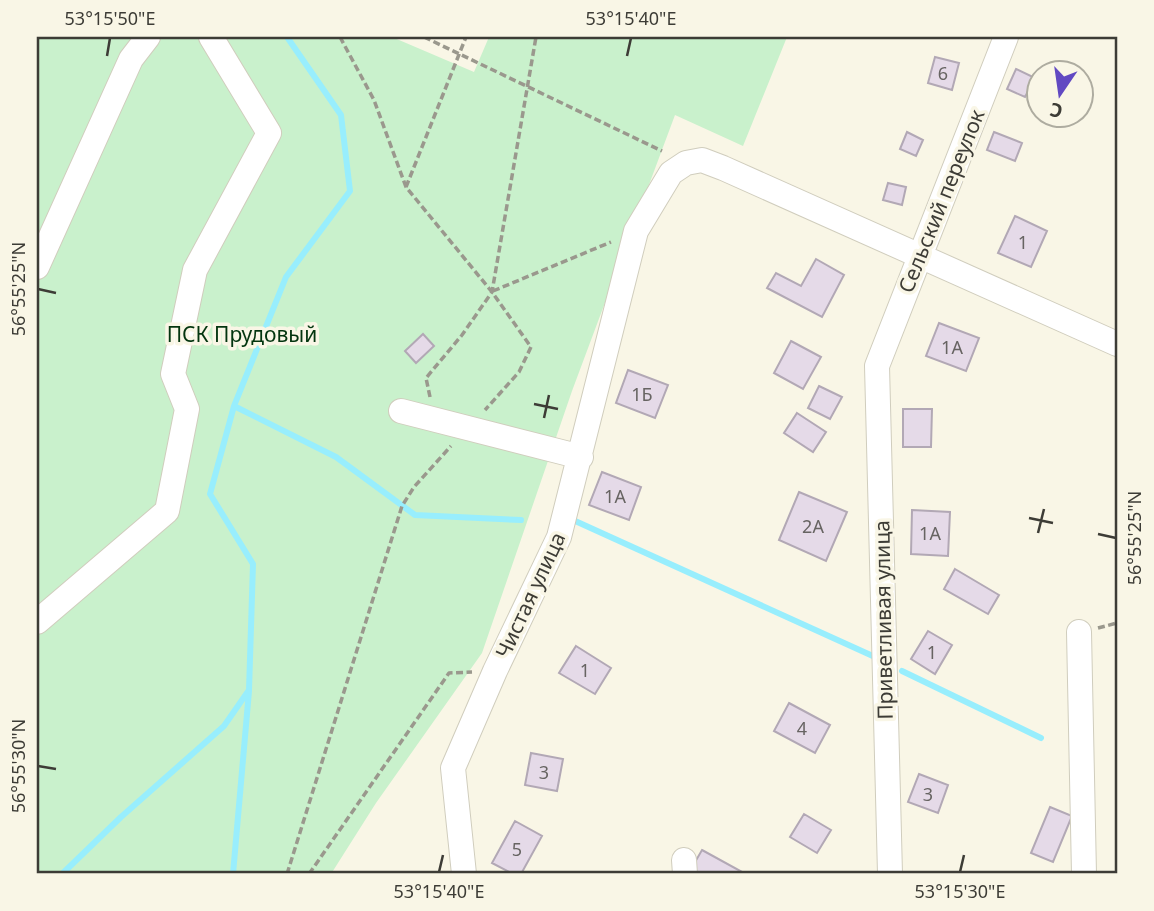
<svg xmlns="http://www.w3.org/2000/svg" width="1154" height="911" viewBox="0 0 1154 911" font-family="'Noto Sans',sans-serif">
	<rect width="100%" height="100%" fill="#f9f6e6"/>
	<path fill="#c9f1cc" d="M37,37H392L474,72L489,37H787L743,146L675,115L572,391L482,653L376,803L331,874H37Z"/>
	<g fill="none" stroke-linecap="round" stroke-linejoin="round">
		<path stroke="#98eefd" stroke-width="6" d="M234,406L336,457L415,515L521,520
			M573,520L875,657
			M902,671L1041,738
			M62,874L121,817L224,726L249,690L253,564L210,494L234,406L286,277L350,191L341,115L287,37
			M233,874L249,691"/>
	</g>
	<path fill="#e5dae8" stroke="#b2a8b5" stroke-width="2" d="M935,57L959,63L952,90L928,83Z
		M1016,69L1035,78L1025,97L1007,89Z
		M907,132L923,140L916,156L900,149Z
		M994,132L1022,143L1015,161L987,150Z
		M888,183L906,187L902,205L883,200Z
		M1015,216L1047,231L1031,267L998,253Z
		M816,259L844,275L822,317L767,288L776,273L801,286Z
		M939,323L979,338L966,371L926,356Z
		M423,334L434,346L416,363L405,351Z
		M791,341L821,357L803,389L774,373Z
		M628,370L668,385L655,418L616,403Z
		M819,386L842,397L830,419L808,408Z
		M903,409H932L931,447H903Z
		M797,413L826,432L813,452L784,433Z
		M602,472L641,487L629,520L589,505Z
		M799,492L847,512L826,561L779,540Z
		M912,510L950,512L948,556L911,554Z
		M955,569L999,595L988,614L944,589Z
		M928,631L952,645L935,674L911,659Z
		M576,646L611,668L595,694L559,673Z
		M789,703L830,725L815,753L774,731Z
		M531,753L563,759L557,791L525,785Z
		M919,774L948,785L938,813L908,802Z
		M1050,807L1072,816L1053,862L1031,853Z
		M804,814L831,830L817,853L790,837Z
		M515,821L542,836L521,874H513L492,863Z
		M702,850L744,873L743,874H701L691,869Z"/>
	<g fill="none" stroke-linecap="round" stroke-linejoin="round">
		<g stroke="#d0cdbd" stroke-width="26">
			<path id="minor" d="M37,267L131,59L148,37
				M401,411L581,457
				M37,622L167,511L187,409L173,374L195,270L269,133L211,37
				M1079,632L1084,874
				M684,860L685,874
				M464,874L453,768L495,671L559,537L636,231L671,173L686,163L702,160L723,168L1117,344
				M890,874L877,366L1006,37"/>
		</g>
		<path stroke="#9a988d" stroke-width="3.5" stroke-dasharray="7 3.5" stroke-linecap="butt" d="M340,37L374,100L406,187L492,292L531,347L519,372L485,410
			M424,37L662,151
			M406,187L466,37
			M493,291L611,242
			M430,397L426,378L462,335L492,292L536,37
			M1098,628L1117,623
			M287,874L402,506L414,487L451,446
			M309,874L449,673L472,672"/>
		<use href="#minor" stroke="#fff" stroke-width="24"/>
	</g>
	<path fill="none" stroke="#3d3c36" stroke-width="2.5" d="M107,56L110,38M627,56L631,38M38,289L56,293M534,404L558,409M544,418L549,395M1029,518L1053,523M1038,533L1044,509M1098,534L1116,538M38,766L56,769M439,872L443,855M960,872L964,855"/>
	<g text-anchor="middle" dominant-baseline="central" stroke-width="7" stroke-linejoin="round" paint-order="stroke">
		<g font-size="18" fill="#676462">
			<text x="943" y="73">6</text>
			<text x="1023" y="242">1</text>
			<text x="952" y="347">1А</text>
			<text x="642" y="394">1Б</text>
			<text x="615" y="496">1А</text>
			<text x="813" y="526">2А</text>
			<text x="930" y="533">1А</text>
			<text x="932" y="652">1</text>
			<text x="585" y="670">1</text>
			<text x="802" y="728">4</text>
			<text x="544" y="772">3</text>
			<text x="928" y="794">3</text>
			<text x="517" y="849">5</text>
		</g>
		<g font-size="21" fill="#3d3c36" stroke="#f9f6e6">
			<text transform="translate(941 201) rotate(-68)">Сельский переулок</text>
			<text transform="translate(530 595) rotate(-65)">Чистая улица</text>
			<text transform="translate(883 620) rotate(-91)">Приветливая улица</text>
		</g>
		<g font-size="21" fill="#03350f" stroke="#f9f6e6">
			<text x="242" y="334">ПСК Прудовый</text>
		</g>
	</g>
	<rect width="1154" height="911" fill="none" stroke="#f9f6e6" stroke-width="77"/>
	<g transform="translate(1060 94) rotate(193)"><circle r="33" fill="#f9f6e6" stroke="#aeaca0" stroke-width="2"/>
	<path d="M0-5L12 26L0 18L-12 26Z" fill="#6149c2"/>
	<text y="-10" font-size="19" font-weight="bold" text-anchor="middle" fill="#3d3c36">С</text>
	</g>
	<rect x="38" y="38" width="1078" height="834" fill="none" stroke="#3d3c36" stroke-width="2.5"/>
	<g font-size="18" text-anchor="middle" fill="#3d3c36">
		<text x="110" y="25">53°15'50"E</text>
		<text x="631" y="25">53°15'40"E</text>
		<text transform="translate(19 289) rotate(-90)" y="6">56°55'25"N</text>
		<text transform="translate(1135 538) rotate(-90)" y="6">56°55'25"N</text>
		<text transform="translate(19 766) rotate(-90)" y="6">56°55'30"N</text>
		<text x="439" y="898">53°15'40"E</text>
		<text x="960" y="898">53°15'30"E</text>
	</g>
</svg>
